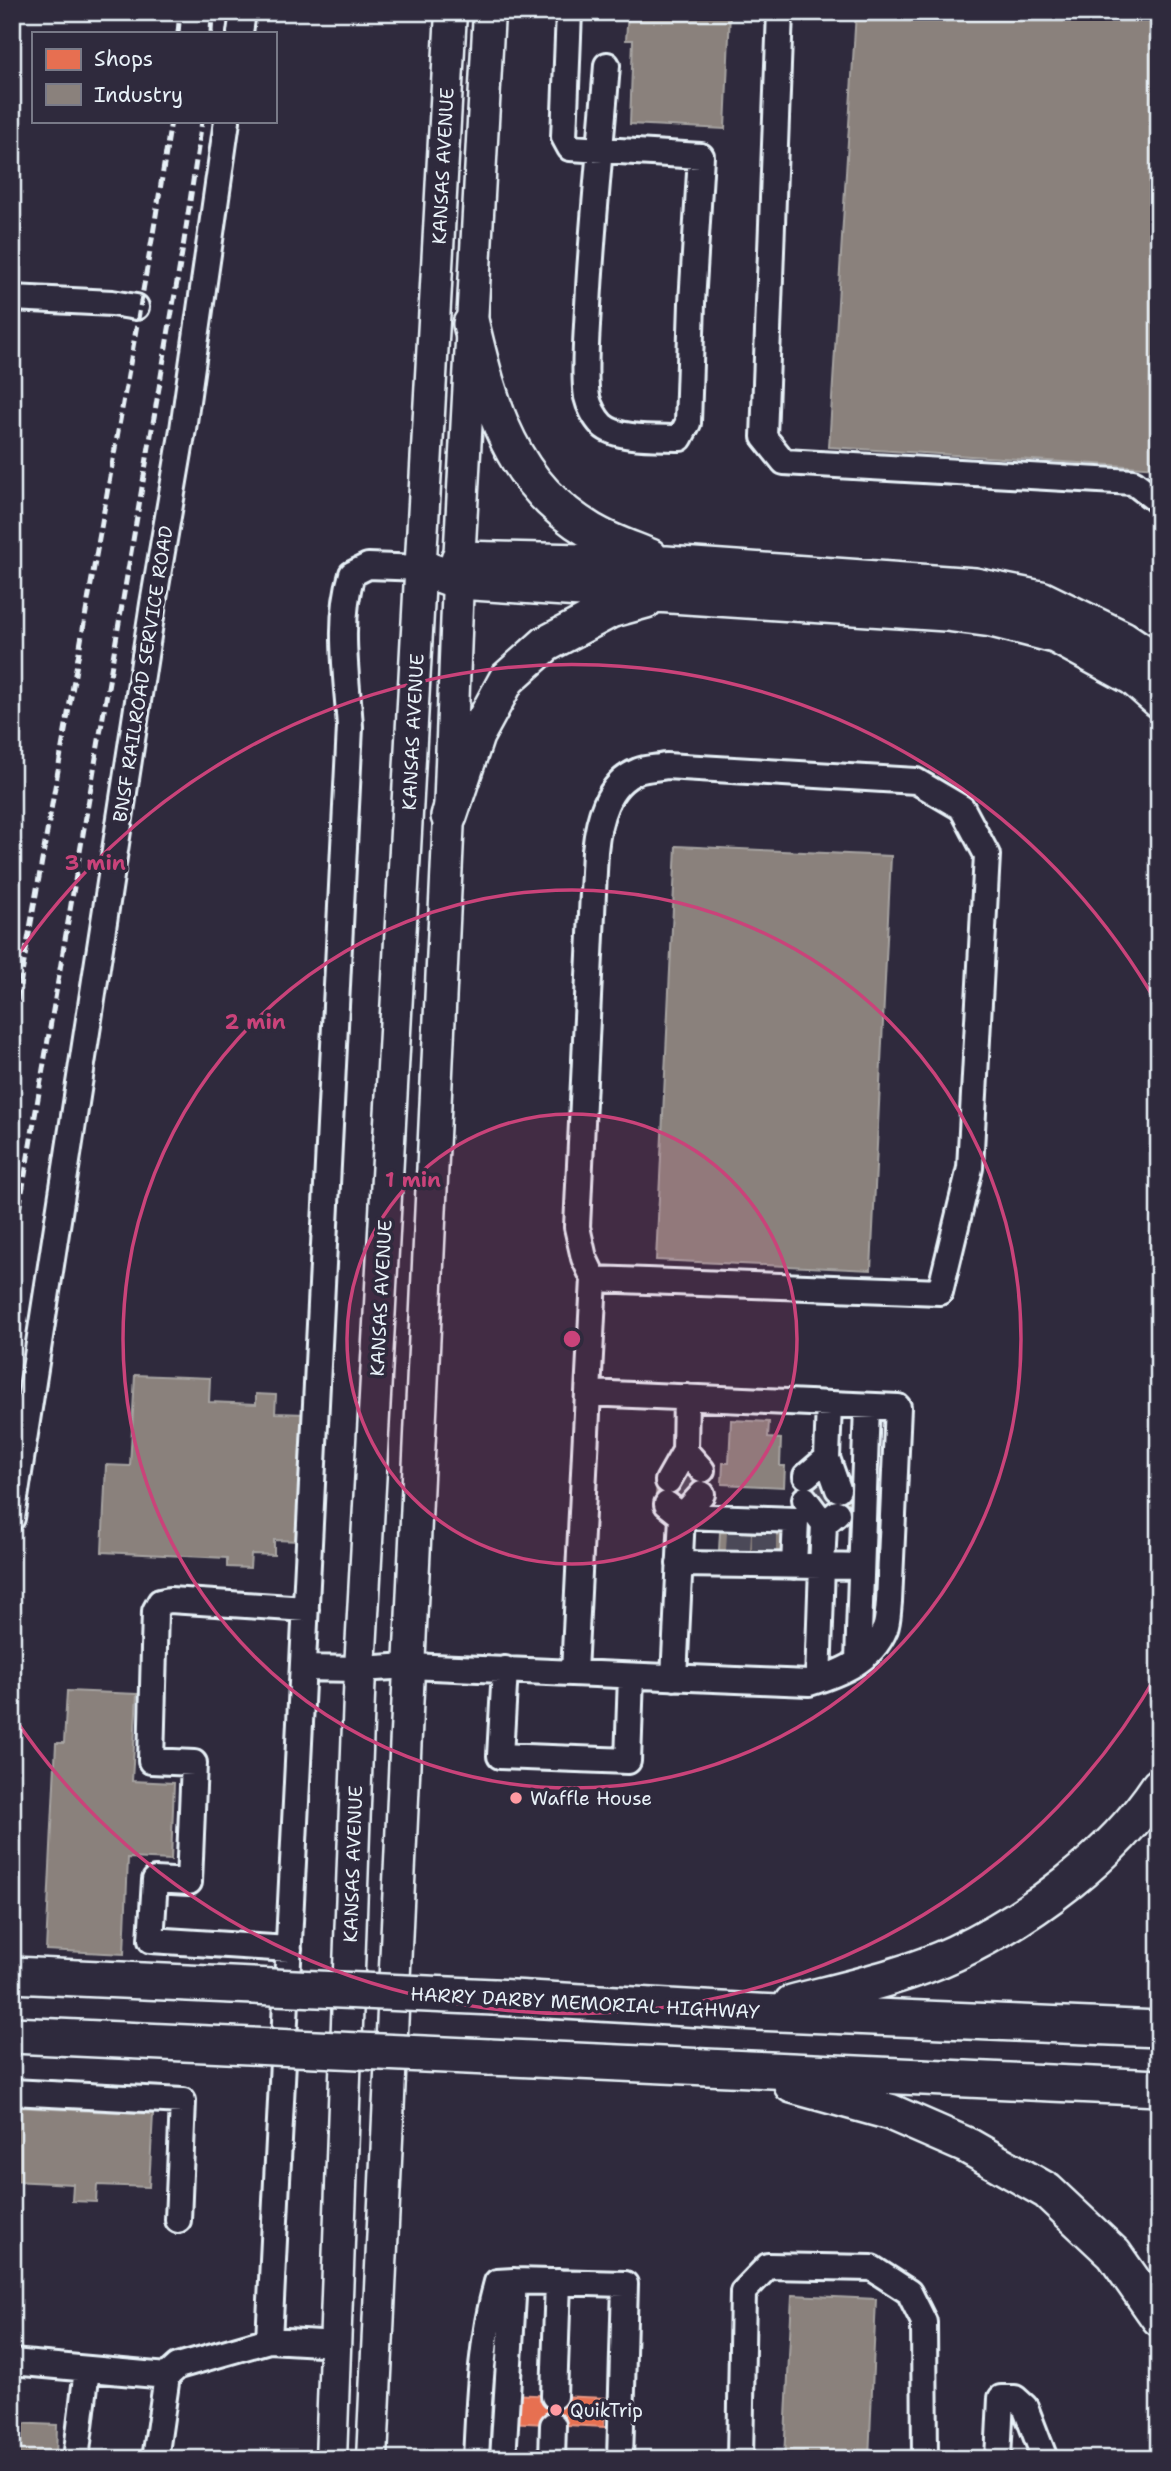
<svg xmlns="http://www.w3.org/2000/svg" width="1171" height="2471" viewBox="0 0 1171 2471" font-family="'Shantell Sans',sans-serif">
	<rect width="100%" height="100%" fill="#2f2a3d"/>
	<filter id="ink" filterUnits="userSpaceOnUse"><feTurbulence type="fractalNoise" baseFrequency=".0143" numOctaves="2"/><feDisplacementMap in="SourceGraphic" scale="14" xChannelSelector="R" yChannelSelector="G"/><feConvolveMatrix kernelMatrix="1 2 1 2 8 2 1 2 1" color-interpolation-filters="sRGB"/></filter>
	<g filter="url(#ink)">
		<path fill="#e76f51" stroke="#e79683" stroke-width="2" d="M509,2394L605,2398L604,2427L508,2422Z"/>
		<path fill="#8a817c" stroke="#a6a3a1" stroke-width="2" d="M628,12H730L725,129L630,124L633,40H626Z
			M856,12H1159V468L829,447Z
			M676,846L891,856L871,1270L656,1260Z
			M135,1375L210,1378L209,1402L256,1404V1394L276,1395L275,1413L306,1414L300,1541L274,1540V1555L251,1554L250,1568L227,1567V1558L102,1552L106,1465L130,1466Z
			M731,1420L769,1422L768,1438L781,1439L780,1466H785L784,1487L722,1484L723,1463H729Z
			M711,1468L709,1492L655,1508L657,1484Z
			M797,1472L850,1494L849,1518L796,1495Z
			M720,1532L786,1535L785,1554L719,1550Z
			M67,1691L137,1694L132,1781L174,1783L171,1860L128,1858L124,1954L46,1950L56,1743H64Z
			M12,2107L153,2114L149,2187L97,2185L96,2202L72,2201L73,2184L12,2181Z
			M792,2295L876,2299L869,2459H784Z
			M12,2423L57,2425L56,2459H12Z"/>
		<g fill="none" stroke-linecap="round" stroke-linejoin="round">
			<path stroke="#4b4859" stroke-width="24" stroke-dasharray="24 12" stroke-linecap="butt" d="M683,1500L684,1476
				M824,1508L826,1484
				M738,1551L739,1533
				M764,1553V1534"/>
			<g stroke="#e8f1f8" stroke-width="30">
				<path id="minor" d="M569,12L564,137L570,148L701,156L692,303L688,423L680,438C658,437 618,440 602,425C595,418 589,406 587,397C583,373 587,331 588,306C592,225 601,145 607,65
					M780,12L764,437L784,462L1133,482L1159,502
					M240,33L243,12
					M12,298L112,303L136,307
					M588,1393L594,1279L584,1258L577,1227L595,851C598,821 606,784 638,771C646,768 657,768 666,766L916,781L962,808L987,855L970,1168L940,1292L594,1279
					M686,1397L685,1451L702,1470
					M829,1404L827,1458L838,1489
					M806,1476L827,1458
					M668,1481L685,1451
					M805,1499L824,1524
					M667,1504L682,1516L796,1520L794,1566
					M837,1513L824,1524L822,1566L861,1567
					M12,1518L153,604L183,429L227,121
					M679,1564L822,1566L818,1680
					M858,1661L867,1406
					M303,1668L360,1669L409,1666L809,1683C840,1673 871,1662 885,1629C888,1621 888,1610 889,1602L898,1407L588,1393L574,1672
					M505,1669L500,1756L628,1761L631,1676
					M674,1678L682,1516L702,1494
					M289,1949L151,1940L155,1880L189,1882L194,1763L151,1761L155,1611L160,1602L170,1600L306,1609
					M12,2092L183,2101L178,2220
					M337,2344L269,2340L350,727C347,677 337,622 352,574L368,566L422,568
					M12,2362L167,2376
					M554,2396L558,2282
					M76,2459L87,2369
					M155,2459L167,2376L178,2366L269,2340
					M476,2459C479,2398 481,2341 497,2282L514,2281L625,2284L620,2459
					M503,2459L514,2281
					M552,2459L553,2425
					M740,2459L743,2292L768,2266L872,2268L909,2292L924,2322L925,2459
					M998,2459L1001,2398H1015L1025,2407L1045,2459"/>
			</g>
			<g stroke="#e8f1f8" stroke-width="35">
				<path id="major" d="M331,2459L360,1669L451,12
					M372,2459L449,816L458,581L489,12"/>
			</g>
			<g stroke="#e8f1f8" stroke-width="40">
				<path id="highway" d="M471,324C491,408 511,484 591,531C609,542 631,549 650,557
					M459,559L666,564L975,586L1041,599L1123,639L1159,663
					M422,568L458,581L946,613L992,619L1055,635L1134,678L1159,700
					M449,816L476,736L507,679L546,644L610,610L646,600
					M494,1997L756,2012L1159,2029
					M792,2003C846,1989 904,1977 955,1953C1031,1917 1112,1857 1159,1786
					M489,2057L1159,2088
					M792,2085L890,2112L968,2146L1047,2191L1114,2254L1159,2318"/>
			</g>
			<use href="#minor" stroke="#2f2a3d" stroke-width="24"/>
			<use href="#major" stroke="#2f2a3d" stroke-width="30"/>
			<use href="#highway" stroke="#2f2a3d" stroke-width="35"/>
			<path stroke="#e8f1f8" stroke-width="5" stroke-dasharray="10 5" stroke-linecap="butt" d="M178,33L180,12
				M211,33L212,12
				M12,1030L153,234L171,121
				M12,1251L184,241L202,121"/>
			<g stroke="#e8f1f8" stroke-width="40" stroke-linecap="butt">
				<path id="highway-bridge" d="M12,1975L494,1997
					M12,2035L489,2057"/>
			</g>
			<use href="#highway-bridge" stroke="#2f2a3d" stroke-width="35"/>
		</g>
	</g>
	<circle cx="572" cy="1339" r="225" fill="#ca437a" fill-opacity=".12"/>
	<g fill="none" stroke="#ca437a" stroke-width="3.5">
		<circle cx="572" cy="1339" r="225"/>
		<circle cx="572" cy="1339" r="449"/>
		<path d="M1159 1671A674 674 0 0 1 13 1716M13 962A674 674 0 0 1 1159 1007"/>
	</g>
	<g fill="#ff9aa2" stroke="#2f2a3d" stroke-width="2.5">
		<circle cx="516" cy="1798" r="7"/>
		<circle cx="556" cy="2410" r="7"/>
	</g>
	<g text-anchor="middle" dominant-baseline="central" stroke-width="7" stroke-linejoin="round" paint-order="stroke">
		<g font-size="19" fill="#e8f1f8" stroke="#2f2a3d">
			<text transform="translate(443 166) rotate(-87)">KANSAS AVENUE</text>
			<text transform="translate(143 674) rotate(-81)">BNSF RAILROAD SERVICE ROAD</text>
			<text transform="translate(413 732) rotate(-87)">KANSAS AVENUE</text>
			<text transform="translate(381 1298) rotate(-87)">KANSAS AVENUE</text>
			<text transform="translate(353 1864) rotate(-88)">KANSAS AVENUE</text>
			<text transform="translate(585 2003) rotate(3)">HARRY DARBY MEMORIAL HIGHWAY</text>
		</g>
		<g font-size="19" fill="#e8f1f8" stroke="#2f2a3d" text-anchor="start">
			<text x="530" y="1798">Waffle House</text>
			<text x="570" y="2410">QuikTrip</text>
		</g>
	</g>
	<circle cx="572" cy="1339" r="10" fill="#ca437a" stroke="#2f2a3d" stroke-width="3.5"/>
	<g font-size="21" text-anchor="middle" font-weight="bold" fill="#ca437a" stroke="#2f2a3d" stroke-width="7" stroke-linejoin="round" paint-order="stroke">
		<text x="95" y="870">3 min</text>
		<text x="255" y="1029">2 min</text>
		<text x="413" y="1187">1 min</text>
	</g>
	<rect width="1171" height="2471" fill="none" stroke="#2f2a3d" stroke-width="42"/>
	<rect x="21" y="21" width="1129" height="2429" fill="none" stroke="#e8f1f8" stroke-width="2.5" filter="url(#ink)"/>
	<rect x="32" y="32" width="245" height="91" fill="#2f2a3d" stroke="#797a88" stroke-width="2"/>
	<rect x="46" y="49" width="35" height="21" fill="#e76f51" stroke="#797a88" stroke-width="2"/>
	<text x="94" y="66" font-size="21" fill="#e8f1f8">Shops</text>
	<rect x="46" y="84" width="35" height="21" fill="#8a817c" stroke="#797a88" stroke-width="2"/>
	<text x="94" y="102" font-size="21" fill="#e8f1f8">Industry</text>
</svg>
